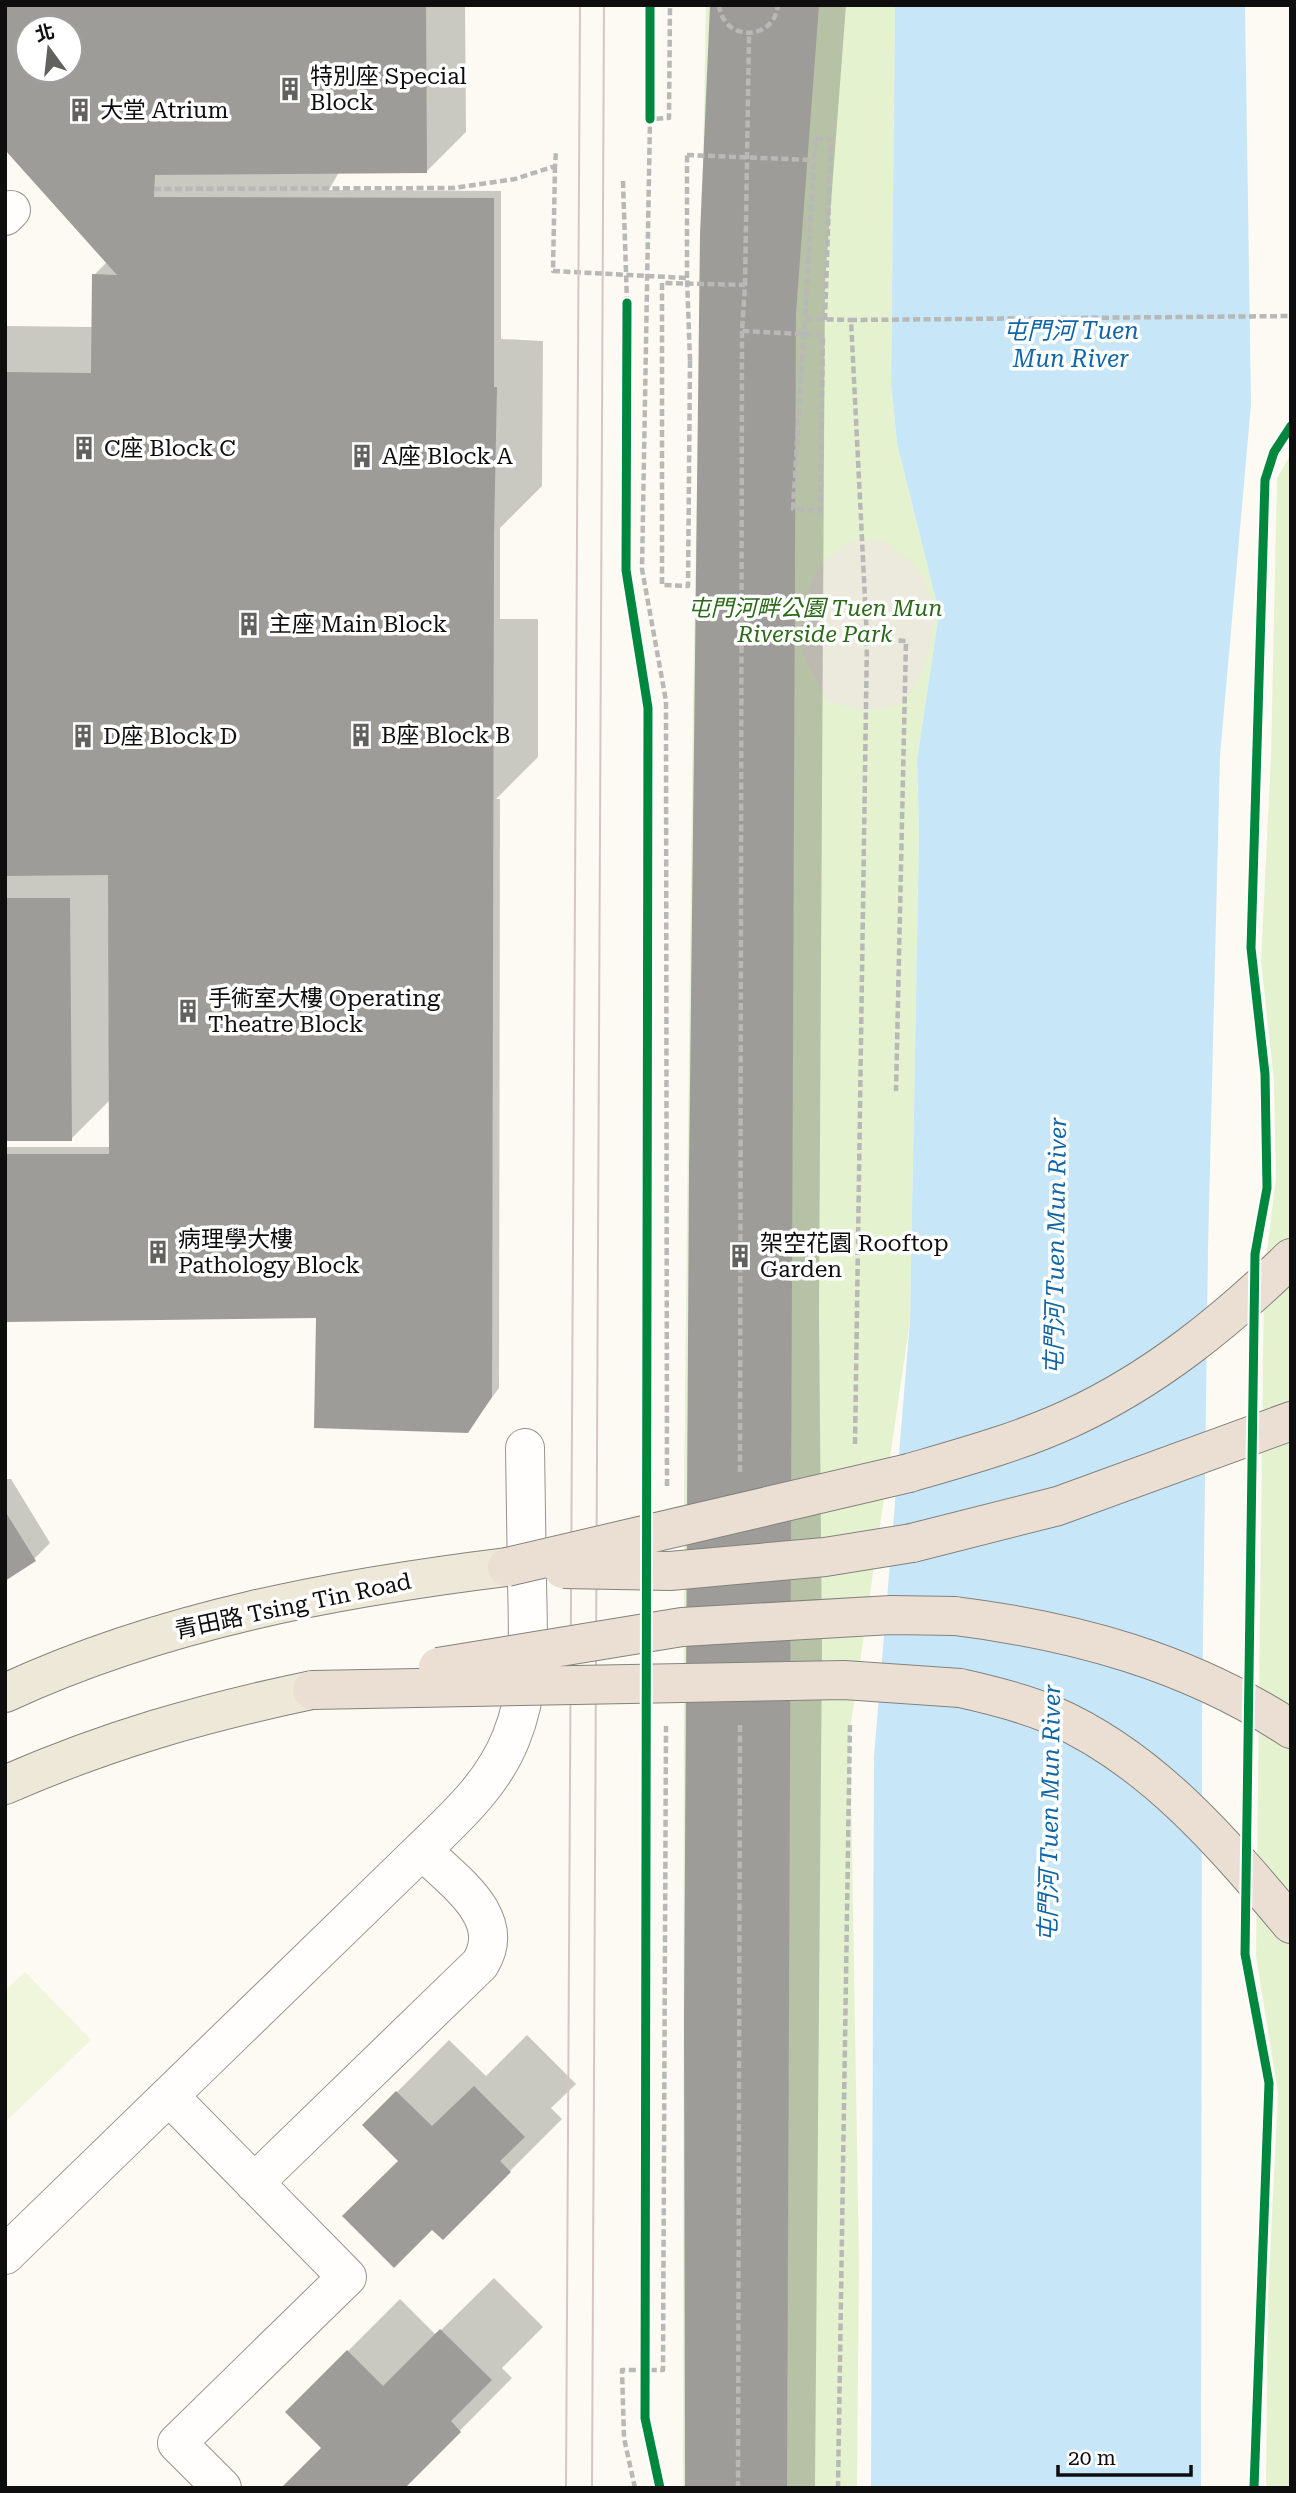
<svg xmlns="http://www.w3.org/2000/svg" width="1296" height="2493" viewBox="0 0 1296 2493" font-family="'Roboto Serif','Noto Sans TC',serif">
	<rect width="100%" height="100%" fill="#fcfaf2"/>
	<path fill="#e5f2d0" d="M706,5H895L891,383L897,443L939,613L917,760L919,833L910,1321L850,1730L859,2262L857,2488H683L684,1481L693,702Z
		M1291,454V2488H1266L1268,2297L1278,2093L1256,1956L1264,1275L1276,1178L1274,1081L1261,960L1271,757L1277,478Z"/>
	<path fill="#eff6db" d="M25,1972L91,2040L5,2122V1991Z"/>
	<path fill="#ece9dd" d="M863,540L886,541L912,562L925,581L935,616L928,656L915,686L899,705L866,711L826,701L803,653L801,606L818,568L847,543Z"/>
	<path fill="#c7e7f8" d="M895,5H1245L1251,404L1220,756L1208,1248L1202,1715L1201,2488H871L874,1756L910,1321L919,833L917,760L939,613L897,443L891,383Z"/>
	<path fill="#0003" fill-rule="evenodd" d="M5,5H465L466,132L426,172H339L329,190L501,191V339L543,341L542,486L500,528V619H538V757L496,799H500L499,1388L467,1431L320,1316L5,1320V1147H114L110,1100L71,1139H5V326L93,327L94,275L108,261L52,197ZM28,28H70V70H28Z
		M712,5H846L825,282L819,1312L822,1647L815,2488H687Z
		M5,1479H11L50,1543L34,1559L5,1579Z
		M527,2035L576,2084L551,2108L562,2119L443,2238L400,2161L364,2125L449,2040L486,2076Z
		M494,2278L543,2327L502,2368L512,2378L403,2488L324,2448L287,2412L400,2299L436,2335Z"/>
	<path fill="#9e9c98" fill-rule="evenodd" d="M5,5H426L427,173L155,175L154,197L494,198V387H497L494,535L492,1397L468,1433L314,1428L316,1318L5,1322V1154H109L108,875L5,876V372L91,373L92,274L117,275L5,150ZM28,28H70V70H28Z
		M710,5H819L796,313L787,2488H685L684,2020L689,1169L700,234Z
		M5,898H70L72,1141H5Z
		M5,1511L36,1561L5,1581Z
		M474,2086L525,2137L500,2161L511,2172L443,2240L432,2230L394,2268L342,2216L398,2161L362,2125L396,2091L432,2126Z
		M440,2329L492,2380L451,2421L461,2432L405,2488H281L321,2448L285,2412L347,2350L383,2386Z"/>
	<g fill="none" stroke-linecap="round" stroke-linejoin="round">
		<g stroke="#959491" stroke-width="40">
			<path id="minor" d="M5,216L11,210
				M422,1850C456,1817 493,1784 511,1738C532,1687 528,1635 527,1581C526,1536 526,1492 525,1448
				M169,2096L347,2277L177,2443L222,2488
				M5,2255L422,1850C453,1881 509,1917 480,1964L254,2183"/>
		</g>
		<g stroke="#82827e" stroke-width="40">
			<path id="major" d="M5,1693C163,1620 336,1588 507,1567
				M5,1785C108,1740 202,1713 312,1690"/>
		</g>
		<g stroke="#82827e" stroke-width="40">
			<path id="highway" d="M909,1473C964,1457 1019,1442 1071,1418C1155,1379 1225,1322 1291,1258
				M912,1543L1058,1506L1291,1421
				M955,1616C1075,1631 1189,1662 1291,1729
				M960,1688C992,1695 1023,1703 1052,1715C1151,1758 1223,1843 1291,1924"/>
		</g>
		<path stroke="#b8b8b6" stroke-width="4.5" stroke-dasharray="7 3.5" stroke-linecap="butt" d="M555,166L553,271L687,278L690,361
			M623,181L627,303
			M154,189L453,188L515,179L555,166L556,151
			M687,278V155
			M745,285L749,34
			M825,320L831,139H815L805,319L851,320
			M802,360L805,319
			M867,639L906,641L896,1091
			M855,1444L867,639L851,320L1291,316
			M740,1472L742,331
			M667,1486L666,701L642,569L650,119L669,118L670,5
			M635,2488L624,2438L622,2370H663L666,1726
			M738,2488L740,1722
			M838,2488L850,1722"/>
		<use href="#minor" stroke="#fffefd" stroke-width="38"/>
		<use href="#major" stroke="#ede8d8" stroke-width="38"/>
		<use href="#highway" stroke="#ebdfd4" stroke-width="38"/>
		<path stroke="#d9c4c4" stroke-width="2" d="M566,2488L580,5
			M592,2488L604,5"/>
		<g stroke="#82827e" stroke-width="40" stroke-linecap="butt">
			<path id="highway-bridge" d="M507,1567L909,1473
				M563,1569L670,1571L825,1557L912,1543
				M438,1667L682,1627L891,1615L955,1616
				M312,1690L844,1680L960,1688"/>
		</g>
		<path stroke="#b8b8b6" stroke-width="4.5" stroke-dasharray="7 3.5" stroke-linecap="butt" d="M719,5C723,42 774,42 778,5
			M687,155L812,160
			M690,361L688,586L662,585V283L745,285L742,331L823,335L820,511L793,509L802,360"/>
		<use href="#highway-bridge" stroke="#ebdfd4" stroke-width="38"/>
		<g stroke="#fff" stroke-width="13">
			<path id="cycleway" d="M650,119V5
				M627,303L626,570L648,708L645,2418L660,2488
				M1254,2488L1269,2083L1245,1954L1255,1254L1267,1188L1265,1074L1251,948L1265,480L1274,452L1291,426"/>
		</g>
		<use href="#cycleway" stroke="#00873e" stroke-width="9"/>
	</g>
	<defs>
		<g id="building-bare" transform="scale(1.89)"><path d="M-4-6H4V6H1V3H-1V6H-4ZM-2.5-4.3h1.7v1.8h-1.7ZM.8-4.3h1.7v1.8H.8ZM-2.5-1h1.7V.8h-1.7ZM.8-1h1.7V.8H.8Z" fill="#61615e" stroke="#fff" stroke-width="2.5" paint-order="stroke"/></g>
	</defs>
	<g fill-rule="evenodd">
		<use href="#building-bare" x="290" y="89"/>
		<use href="#building-bare" x="80" y="110"/>
		<use href="#building-bare" x="84" y="448"/>
		<use href="#building-bare" x="362" y="456"/>
		<use href="#building-bare" x="249" y="624"/>
		<use href="#building-bare" x="361" y="735"/>
		<use href="#building-bare" x="83" y="736"/>
		<use href="#building-bare" x="188" y="1011"/>
		<use href="#building-bare" x="158" y="1252"/>
		<use href="#building-bare" x="740" y="1256"/>
	</g>
	<g text-anchor="middle" dominant-baseline="central" stroke-width="7" stroke-linejoin="round" paint-order="stroke">
		<g font-size="23" fill="#0e0e0e" stroke="#fff" text-anchor="start">
			<text x="310" y="76">特別座 Special<tspan x="310" dy="26">Block</tspan></text>
			<text x="100" y="110">大堂 Atrium</text>
			<text x="104" y="448">C座 Block C</text>
			<text x="382" y="456">A座 Block A</text>
			<text x="269" y="624">主座 Main Block</text>
			<text x="381" y="735">B座 Block B</text>
			<text x="103" y="736">D座 Block D</text>
			<text x="208" y="998">手術室大樓 Operating<tspan x="208" dy="26">Theatre Block</tspan></text>
			<text x="178" y="1239">病理學大樓<tspan x="178" dy="26">Pathology Block</tspan></text>
			<text x="760" y="1243">架空花園 Rooftop<tspan x="760" dy="26">Garden</tspan></text>
		</g>
		<g font-size="23" font-style="italic" fill="#2b6a19" stroke="#fff">
			<text x="815" y="608">屯門河畔公園 Tuen Mun<tspan x="815" dy="26">Riverside Park</tspan></text>
		</g>
		<g font-size="23" fill="#0e0e0e" stroke="#fff">
			<text transform="translate(293 1606) rotate(-12)">青田路 Tsing Tin Road</text>
		</g>
		<g font-size="24" font-style="italic" fill="#0e66a9" stroke="#fff">
			<text x="1071" y="331">屯門河 Tuen<tspan x="1071" dy="28">Mun River</tspan></text>
			<text transform="translate(1056 1246) rotate(-89)">屯門河 Tuen Mun River</text>
			<text transform="translate(1050 1813) rotate(-89)">屯門河 Tuen Mun River</text>
		</g>
	</g>
	<rect width="1296" height="2493" fill="none" stroke="#0e0e0e" stroke-width="14"/>
	<g transform="translate(49 49) rotate(345)"><circle r="33" fill="#ffffff" stroke="#9f9f9f" stroke-width="2"/>
	<path d="M0-5L12 26L0 18L-12 26Z" fill="#61615e"/>
	<text y="-10" font-size="19" font-weight="bold" text-anchor="middle" fill="#0e0e0e">北</text>
	</g>
	<path d="M1058 2465v10h133v-10" fill="none" stroke="#0e0e0e" stroke-width="3.5"/>
	<text x="1068" y="2465" font-size="21" fill="#0e0e0e" stroke="#ffffff" stroke-width="5" paint-order="stroke">20 m</text>
</svg>
